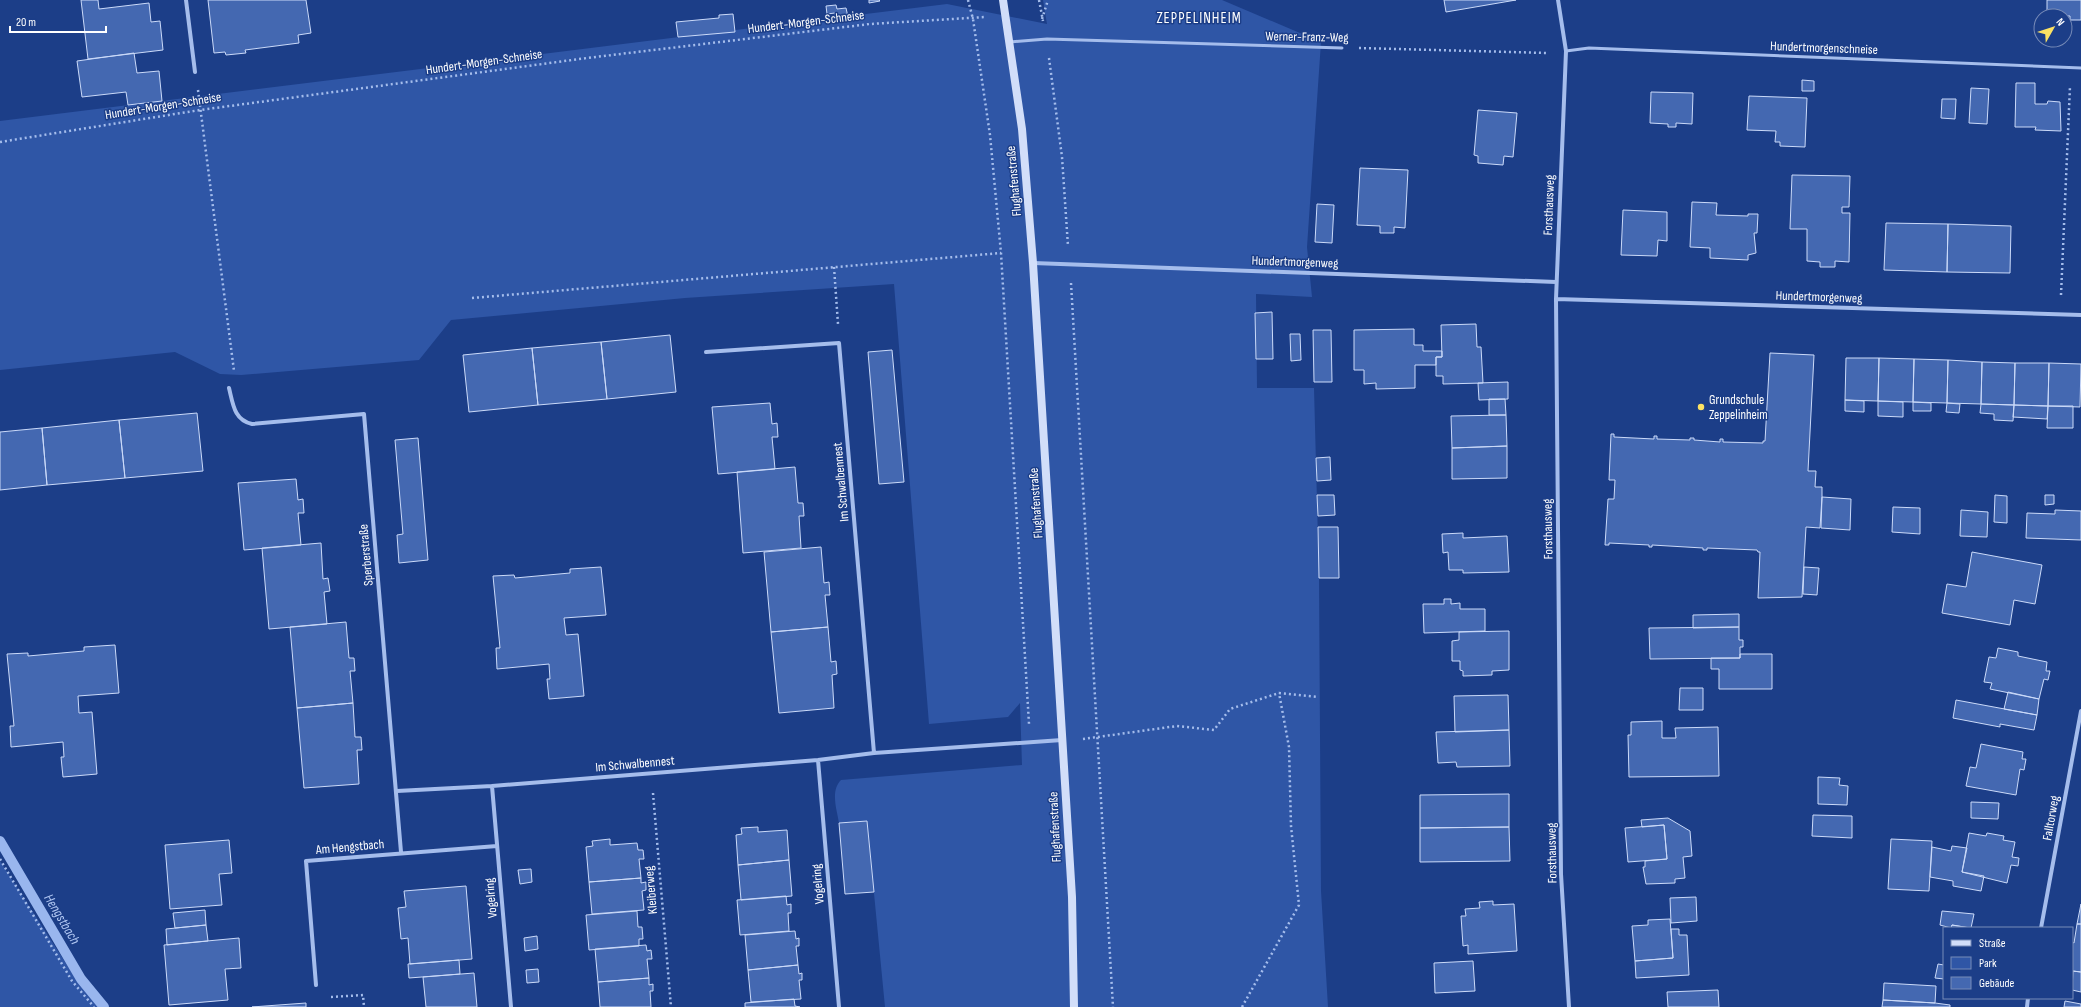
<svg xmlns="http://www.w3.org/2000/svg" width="2081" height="1007" viewBox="0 0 2081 1007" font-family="'Sofia Sans Condensed',sans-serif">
	<rect width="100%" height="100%" fill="#1c3e88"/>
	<path fill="#2f56a6" d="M1043,0H1222L1321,42L1307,247L1312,297L1256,294L1257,388H1314L1319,578L1321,891L1328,1007H885L867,821L839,823C837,810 830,791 841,780L1022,765L1020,703L1008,717L929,724L894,284L685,298L451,320L419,360L241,375L220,374L175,352L0,370V121L947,4L1047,24Z
		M0,861L76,979L103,1007H0Z"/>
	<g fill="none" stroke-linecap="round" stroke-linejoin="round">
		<path stroke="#99b6ee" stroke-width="10" d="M0,841L81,979L104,1007"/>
	</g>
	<path fill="#4468b1" stroke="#cbdaf9" d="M81,0H98L99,9L149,3L151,22L160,21L163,50L88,59Z
		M208,0H306L311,33L298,35L299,43L245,50L246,53L226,55L225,52L214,53Z
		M869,0H879L880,1L869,3Z
		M1444,0H1516L1446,12Z
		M2047,0H2081V20H2070V16H2047Z
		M836,5L837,9L846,8L848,17L836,19L835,13L827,14L826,6Z
		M733,14L735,32L678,37L676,22L719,18V15Z
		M134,53L137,73L159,71L162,101L128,105L126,92L82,97L77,61Z
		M1802,80L1814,81V91H1802Z
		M2016,83H2035V104H2047L2048,101L2060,102L2061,131L2035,130L2036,127H2015Z
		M1971,88L1989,89L1987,124L1969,123Z
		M1651,92L1693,93L1692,124L1676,123V127H1668V124L1650,123Z
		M1749,96L1807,98L1805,147L1780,146V142H1775L1776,131L1747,130Z
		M1942,99H1956L1955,119L1941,118Z
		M1478,110L1517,113L1513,157L1504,156L1503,165L1478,163V156L1474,155Z
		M1360,168L1408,170L1405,228L1394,227V233H1380V226L1357,225Z
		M1792,175L1850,176L1849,207H1842V213H1850L1849,262L1835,261V267H1820V262L1807,261V229H1790Z
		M1692,202L1717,203L1716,215L1748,216V214H1758L1757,233H1754L1756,253L1748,255V260L1710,258V248L1690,247Z
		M1317,204L1334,205L1332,243L1315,242Z
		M1623,210L1667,212V241L1658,240L1657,256L1621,255Z
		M1886,223L1948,224L1947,272L1884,270Z
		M1948,224L2011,226L2010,273L1947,272Z
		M1272,312L1273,359H1256L1255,313Z
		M1476,324L1477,347H1481L1483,383L1443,384V376H1436V357H1442L1441,325Z
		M1414,329V345H1423V351H1442V357H1436V365H1415V388L1376,389V383L1364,384V370H1354V330Z
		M1313,330H1331L1332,382H1314Z
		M1290,334H1300L1301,360L1291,361Z
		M670,335L676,392L607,399L601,342Z
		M601,342L607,399L538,405L532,348Z
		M532,348L538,405L469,412L463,355Z
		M892,350L904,482L879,484L868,352Z
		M1770,353L1814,355L1808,471H1816L1815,487H1822V497L1820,528L1806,527L1802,597L1758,598L1760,552H1758L1757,550L1707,548V550H1703V548L1652,545V547H1649V545L1609,543V545H1605L1608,499H1614L1615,480H1609L1611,434H1614V437L1654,439V436H1657V439L1690,440V438H1694V440L1720,442V439H1723V442L1763,443V441H1765Z
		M1846,358H1879L1878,401L1845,400Z
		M1879,358L1914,359L1913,402L1878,401Z
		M1914,359L1948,360L1947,403L1913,402Z
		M1948,360L1982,362L1981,404L1947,403Z
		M1982,362L2015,363L2014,405L1981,404Z
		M2015,363H2049L2048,406L2014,405Z
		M2049,363L2081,364L2080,407L2048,406Z
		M1508,382V399L1479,400L1478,383Z
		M1489,399H1505L1506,415H1489Z
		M1845,400L1864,401V412L1845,411Z
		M1878,401L1903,402V417L1878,416Z
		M1913,402L1931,403V411H1913Z
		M770,403L772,424L777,423L778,437H772L775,469L718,474L712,407Z
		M1947,403L1960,404L1959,413L1946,412Z
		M1981,404L2014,405L2013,421L1994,420V414L1980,413Z
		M2014,405L2048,406L2047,419L2013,417Z
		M2048,406H2073V428H2047Z
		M197,413L203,471L125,478L119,420Z
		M1506,415L1507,446L1452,448L1451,416Z
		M119,420L125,478L47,485L42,428Z
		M42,428L47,485L0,490V432Z
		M418,438L428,560L399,563L397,535L403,534L395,440Z
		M1507,446V478L1452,479V448Z
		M1330,457L1331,480L1317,481L1316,458Z
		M795,467L798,503H803L804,516H799L801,548L743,553L737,472Z
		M296,479L298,500L303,499L304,513H298L301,545L244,550L238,483Z
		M1317,495H1334L1335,515L1318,516Z
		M1995,495L2007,496V523L1994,522Z
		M2045,495H2054V504L2045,505Z
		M1822,497L1851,499L1850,530L1821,528Z
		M1893,507L1920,508V534L1892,532Z
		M1961,510L1988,512L1987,537L1960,536Z
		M2055,510L2081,511V540L2026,538L2027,513L2055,514Z
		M1318,527H1338L1339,578H1319Z
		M1463,533V538L1507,536L1509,572L1463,573V570H1449L1448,552L1443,553L1442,534Z
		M321,543L323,579L328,578L330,591L324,592L327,624L269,629L262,548Z
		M821,547L824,583L829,582L830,595H825L828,627L771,632L764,552Z
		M1972,552L2042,565L2035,604L2014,600L2010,625L1942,613L1947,584L1966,587Z
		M601,567L606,615L564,618L566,635L578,634L584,696L549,699L547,679H550L549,664L497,669L496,648H500L493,576L514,575L515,578L570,573V569Z
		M1804,567L1819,568L1817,595L1803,594Z
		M1444,599H1451V604L1460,603V609H1485V631L1424,633L1423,604H1444Z
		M1739,614V627L1693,628V615Z
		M346,622L349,658H354L355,671H350L353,703L297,708L290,627Z
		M828,627L831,662L836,661L837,674L832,675L834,708L779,713L771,632Z
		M1739,627V640H1743V647H1740V658L1650,659L1649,628Z
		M1509,631V670L1492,671V675L1463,676V671L1460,670V661H1452V641L1459,640V632Z
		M115,645L119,693L78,696L79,713L92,712L97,774L63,777L61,757H64L63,742L11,747L10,726H14L7,654L28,653V656L84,651V647Z
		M1998,648L2018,652V656L2047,662L2046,671H2050L2048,680L2044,679L2039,699L1990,689L1992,683L1984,682L1989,657L1996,658Z
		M1740,654H1772V689H1719V669H1711V658H1740Z
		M1680,688H1703V710H1679Z
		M2008,692L2039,699L2037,715L2004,709Z
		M1508,695L1509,730L1455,732L1454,696Z
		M1956,700L2037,715L2034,730L2000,724V727L1953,718Z
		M353,703L355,737H361L362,750H357L359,784L304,788L297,708Z
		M1662,721V738H1676L1675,728L1718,727L1719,776L1629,777L1628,735H1631V722Z
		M1509,730L1510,766L1457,767L1456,762L1438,763L1436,732Z
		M1981,744L2023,752L2022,759H2026L2024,770L2020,769L2016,795L1966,786L1970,767L1976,768Z
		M1818,777L1840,778L1839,785L1848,786L1847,805L1818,804Z
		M1509,794V827L1420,828V795Z
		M1971,802L1999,803L1998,819L1971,818Z
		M1813,815L1852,816V838L1812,836Z
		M1668,818L1690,831L1692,856L1683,857L1685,878L1675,879V883L1646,884L1643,867H1645V861L1667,859L1664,825L1642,827L1641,820Z
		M867,821L874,892L845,894L839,823Z
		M1664,825L1667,859L1628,862L1625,828Z
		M758,827V832L787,830L789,860L738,865L736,835L742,834L741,828Z
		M1509,827L1510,861L1420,862V828Z
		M1969,833L1986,836L1987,833L2004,836L2003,840L2015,842L2012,857L2019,858L2018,866L2011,865L2007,883L1962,872Z
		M610,839V845L637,843L638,850H643L644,859H639L641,878L589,882L586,847L593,846L592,841Z
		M1891,839L1932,841L1929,891L1888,889Z
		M229,840L232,873L219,874L222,905L170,909L165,845Z
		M1952,846L1967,848L1962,872L1984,876L1981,891L1953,886V881L1930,877L1932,847L1951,851Z
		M789,860L792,896L741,900L738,865Z
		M531,869L532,882L520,884L518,870Z
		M641,878V883L646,882V890L642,891L644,910L592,914L589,882Z
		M466,886L472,959L410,964L408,938L401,939L398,908L406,907L404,891Z
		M786,896L787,905L791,904V913H788L789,931L740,935L737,900Z
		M1696,897L1697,921L1671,923L1670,898Z
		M1493,901V905L1514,904L1517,951L1468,954V945L1463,946L1461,916H1466L1465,909L1480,908L1479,902Z
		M2081,904V924H2077Z
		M205,910L206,925L175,928L173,913Z
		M637,911L638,927H642L643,939H639V946L589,950L586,915Z
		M1942,911L1974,914L1971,928L1952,925L1951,928L1940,925Z
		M1670,919L1673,958L1635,961L1632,926L1648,925V920Z
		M2077,924H2081V972L2072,971V942L2074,943Z
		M206,925L208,941L167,945L166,929Z
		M1952,925L1969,928H1951Z
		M1671,929H1679V935H1687L1689,975L1636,978L1635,961L1673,958Z
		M795,931L796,939L799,938V946H796L798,965L748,970L745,935Z
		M537,936L538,949L525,951L524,938Z
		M239,938L241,968L225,969L228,1000L169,1005L164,945Z
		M646,945L647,951L651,950L652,959H647L649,978L598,982L595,949Z
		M459,960L460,974L409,978L408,964Z
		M1473,961L1475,991L1435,993L1434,963Z
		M1938,964L1944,965V979L1935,978Z
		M798,965L799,974L802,973V980H799L801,999L751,1002L748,970Z
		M538,969L539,982L527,983L526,970Z
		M2073,971L2081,972V992L2072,990Z
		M474,973L477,1007H426L423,977Z
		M649,978V985L653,984V991H650L651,1007H600L598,982Z
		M1884,983L1936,986L1935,1003L1883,1000Z
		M1718,990L1719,1007H1668L1667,992Z
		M794,999L795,1006L800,1007H745V1003Z
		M1883,1000L1935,1003L1950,1005V1007H1882Z
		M2065,1001L2081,1004V1007H2064Z
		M306,1003V1007H252L265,1006Z"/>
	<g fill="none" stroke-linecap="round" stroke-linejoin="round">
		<path stroke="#a5bdec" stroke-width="2.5" stroke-dasharray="2 3" stroke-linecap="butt" d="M968,0L973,19L990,135L1001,253L1029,724
			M1039,0L1043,21
			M1042,19L1048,0
			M1359,48L1548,53
			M1049,58L1062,157L1068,246
			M198,90L234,371
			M0,142L200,110L587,58L870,24L985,17
			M834,267L838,324
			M1071,283L1113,1007
			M2061,295L2070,86
			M472,298L1001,253
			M1083,739L1177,726L1214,730L1230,709L1279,693L1318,697
			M653,793L671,1007
			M0,859L72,981L94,1007
			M331,997L363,995L364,1007
			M1242,1007L1299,905L1291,826L1289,747L1279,693"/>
		<path stroke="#a5bdec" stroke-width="3" d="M1010,42L1047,39L1342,48
			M1566,51L1589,48L2081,68"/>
		<path stroke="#a5bdec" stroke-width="4" d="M186,0L195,72
			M1558,0L1566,51L1556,299L1561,874L1569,1007
			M1033,263L1556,282
			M1556,299L2081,315
			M706,352L839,343L874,753
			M229,388C233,404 234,420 252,424L364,414L401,852
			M818,760L839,1007
			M492,786L511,1007
			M397,791L492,786L818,760L874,753L1062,740
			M2041,928L2081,711
			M316,985L306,861L497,846
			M2027,1007L2028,998"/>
		<path stroke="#d2def9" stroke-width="8" d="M1003,0L1022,129L1033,263L1072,897L1074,1007"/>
	</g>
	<circle fill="#fce263" stroke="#1c3e88" stroke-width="1.5" cx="1701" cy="407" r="4"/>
	<g text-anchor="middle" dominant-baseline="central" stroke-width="3" stroke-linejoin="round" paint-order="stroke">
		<g font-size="13" fill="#fff" stroke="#1c3e88">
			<text transform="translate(806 22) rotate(-7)">Hundert-Morgen-Schneise</text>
			<text transform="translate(1307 37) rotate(1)">Werner-Franz-Weg</text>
			<text transform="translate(1824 48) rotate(2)">Hundertmorgenschneise</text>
			<text transform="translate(484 62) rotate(-8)">Hundert-Morgen-Schneise</text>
			<text transform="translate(163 106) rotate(-9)">Hundert-Morgen-Schneise</text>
			<text transform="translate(1014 181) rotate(-95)">Flughafenstraße</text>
			<text transform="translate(1549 205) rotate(-88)">Forsthausweg</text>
			<text transform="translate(1295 262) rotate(2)">Hundertmorgenweg</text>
			<text transform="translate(1819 297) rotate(2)">Hundertmorgenweg</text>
			<text transform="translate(841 482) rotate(-95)">Im Schwalbennest</text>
			<text transform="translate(1036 503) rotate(-94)">Flughafenstraße</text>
			<text transform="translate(1548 529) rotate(-91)">Forsthausweg</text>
			<text transform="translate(366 555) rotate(-95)">Sperberstraße</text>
			<text transform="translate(635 764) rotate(-5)">Im Schwalbennest</text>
			<text transform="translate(2051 818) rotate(-80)">Falltorweg</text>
			<text transform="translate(1055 827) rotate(-93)">Flughafenstraße</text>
			<text transform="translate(350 847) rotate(-5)">Am Hengstbach</text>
			<text transform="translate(1552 853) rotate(-91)">Forsthausweg</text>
			<text transform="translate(818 884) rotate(-95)">Vogelring</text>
			<text transform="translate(651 890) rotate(-95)">Kleiberweg</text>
			<text transform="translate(491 898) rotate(-95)">Vogelring</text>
		</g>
		<g font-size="13" fill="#fff" stroke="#1c3e88" text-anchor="start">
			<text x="1709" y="400">Grundschule<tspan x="1709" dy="15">Zeppelinheim</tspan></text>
		</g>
		<g font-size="14" font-style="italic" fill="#b1c7f3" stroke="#1c3e88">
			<text transform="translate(62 919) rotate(59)">Hengstbach</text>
		</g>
		<g font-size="15" letter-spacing="1" fill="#fff" stroke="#1c3e88">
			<text x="1199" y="18">ZEPPELINHEIM</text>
		</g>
	</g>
	<rect x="1943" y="927" width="130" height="72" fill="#1c3e88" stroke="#778bb8"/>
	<rect x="1951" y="940" width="20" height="6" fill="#d2def9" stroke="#778bb8"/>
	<text x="1979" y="947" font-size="12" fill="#ffffff">Straße</text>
	<rect x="1951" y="957" width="20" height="12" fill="#2f56a6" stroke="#778bb8"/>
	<text x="1979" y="967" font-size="12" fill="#ffffff">Park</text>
	<rect x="1951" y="977" width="20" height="12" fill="#4468b1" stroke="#778bb8"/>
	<text x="1979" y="987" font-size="12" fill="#ffffff">Gebäude</text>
	<g transform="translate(2053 28) rotate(51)"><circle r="19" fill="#1c3e88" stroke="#778bb8"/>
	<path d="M0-3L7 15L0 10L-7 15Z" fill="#fce263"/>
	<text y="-6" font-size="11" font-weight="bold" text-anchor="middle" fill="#ffffff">N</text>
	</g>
	<path d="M10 26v6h96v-6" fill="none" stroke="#ffffff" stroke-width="2"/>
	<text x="16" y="26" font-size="12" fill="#ffffff" stroke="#1c3e88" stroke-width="3" paint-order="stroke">20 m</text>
</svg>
